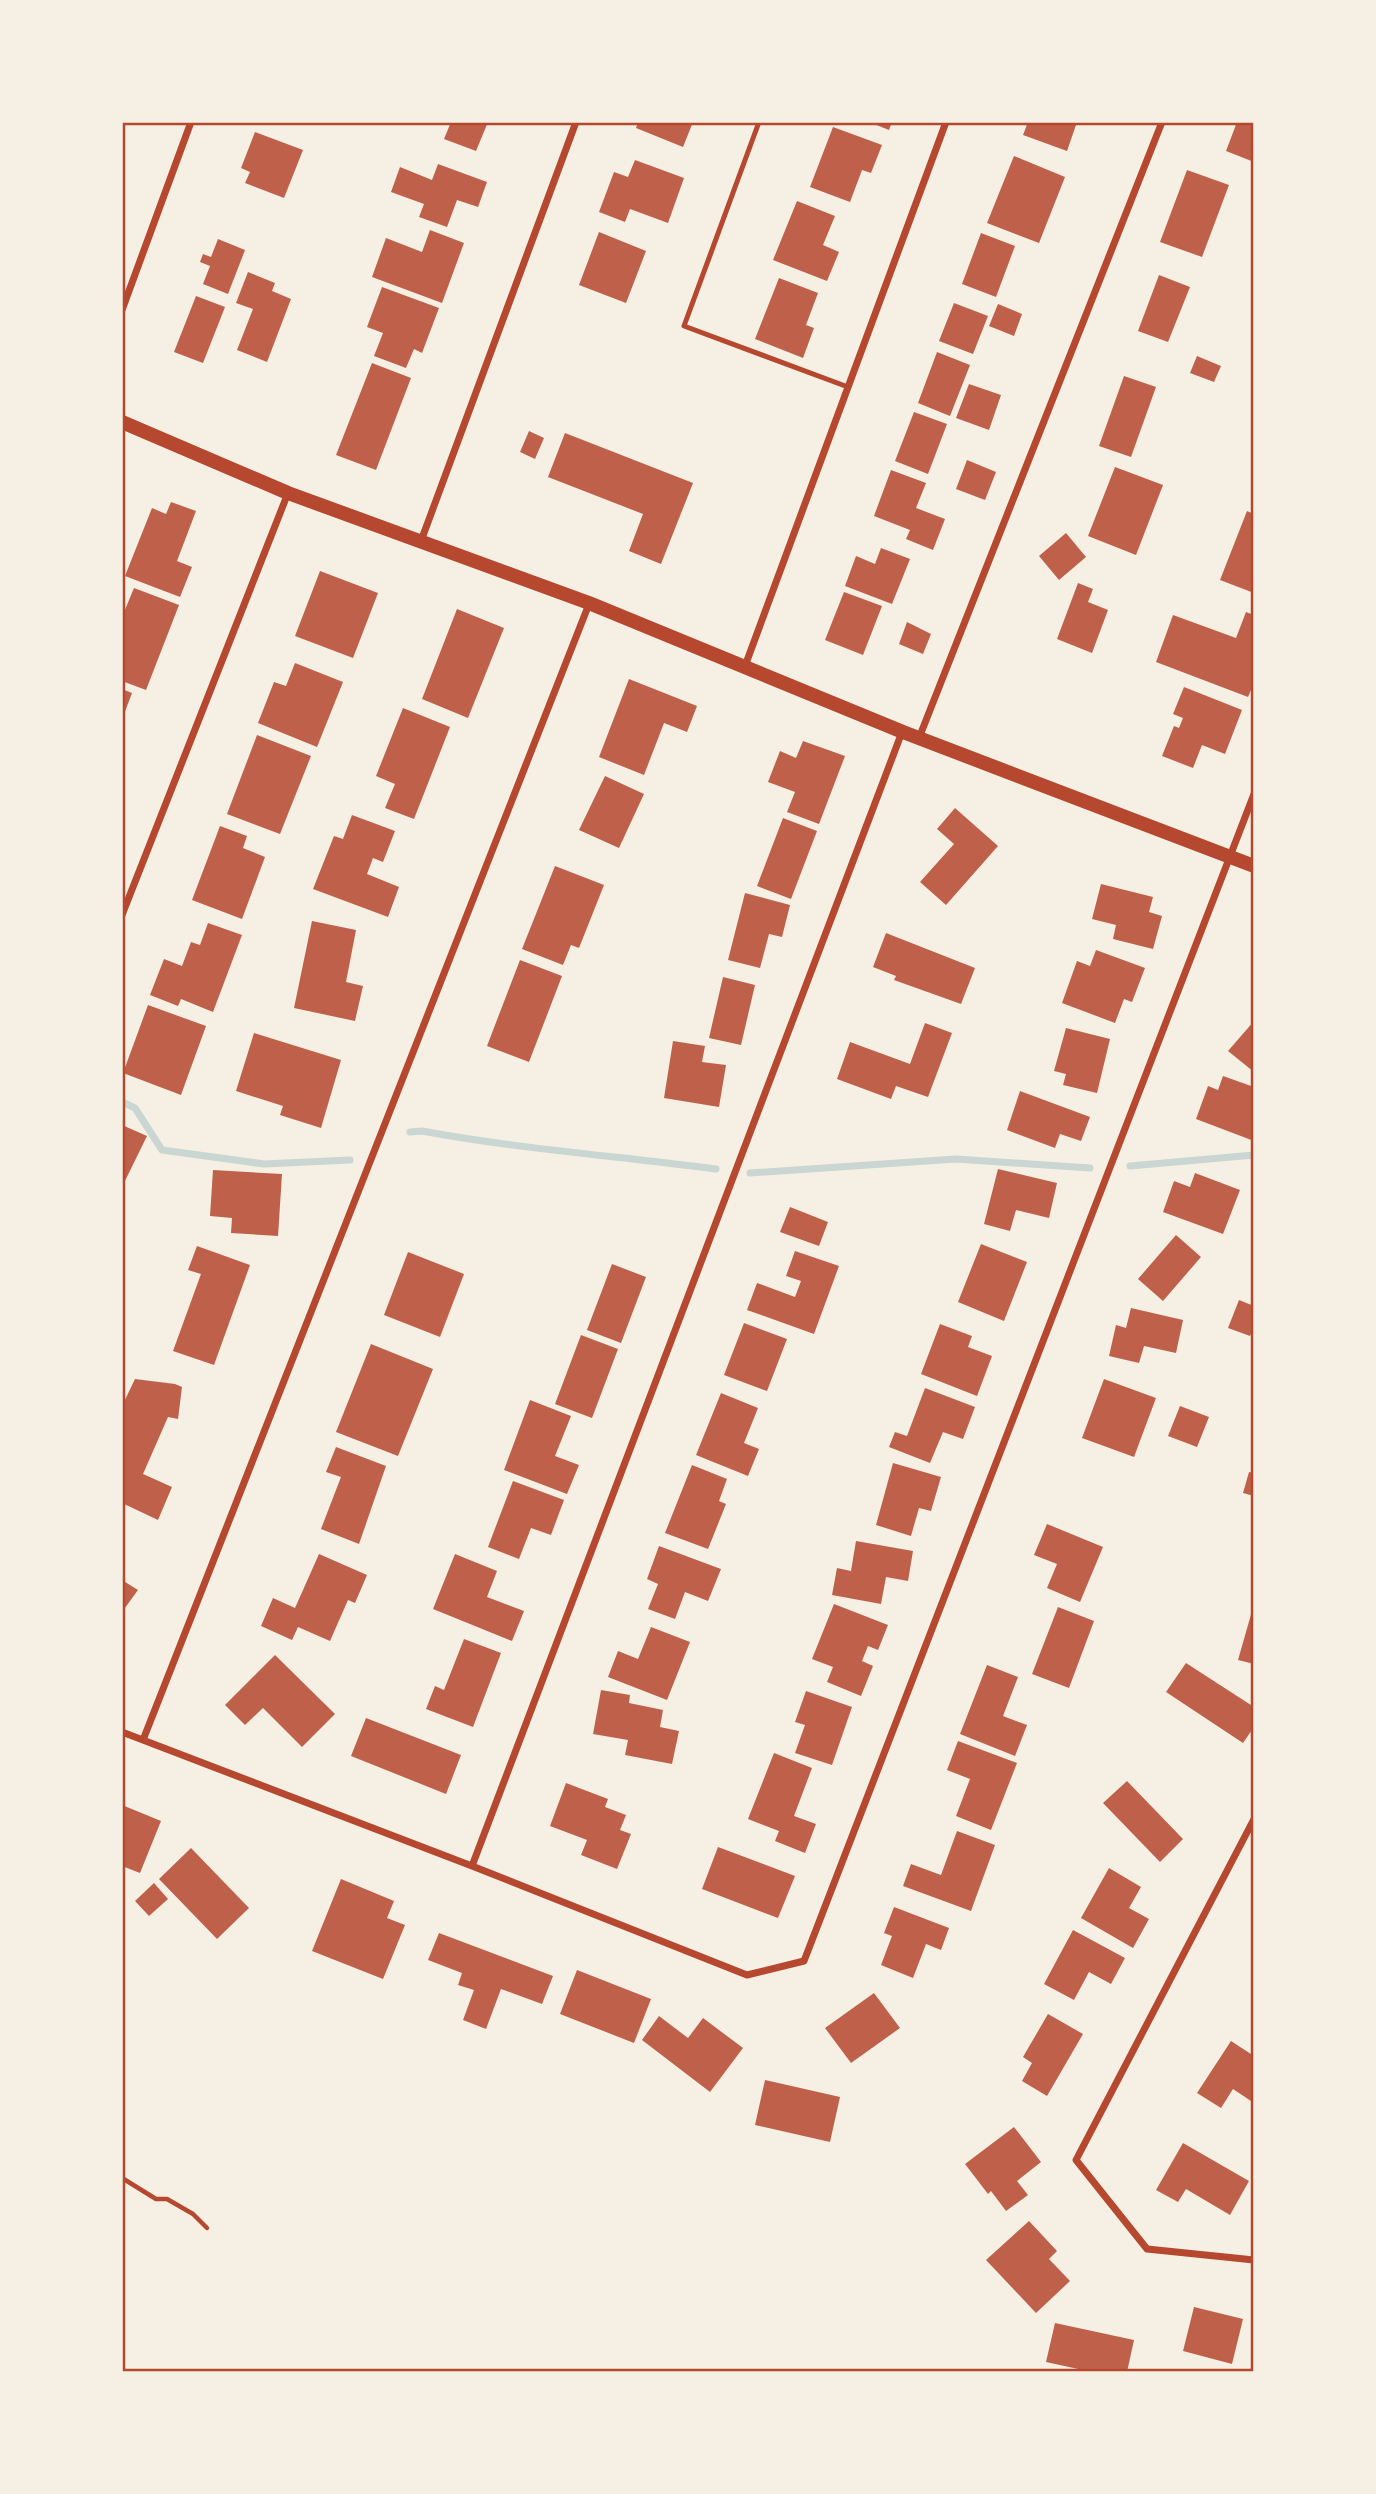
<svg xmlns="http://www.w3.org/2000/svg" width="1376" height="2494" viewBox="0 0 1376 2494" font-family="'Titillium Web',sans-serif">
	<rect width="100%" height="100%" fill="#f6efe4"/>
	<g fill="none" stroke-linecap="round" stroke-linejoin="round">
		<path stroke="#c9d6d2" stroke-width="7" d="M122,1102L135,1108L162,1150L264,1164L350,1160
			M410,1132L422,1131C519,1149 618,1156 716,1169
			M1130,1166L1254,1155
			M750,1173L956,1159L1090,1168"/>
	</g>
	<path fill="#bf614a" d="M451,122H488L476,151L444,139Z
		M638,122H693L683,147L636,128Z
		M869,122H892L889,130Z
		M1028,122H1077L1067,151L1023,135Z
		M1237,122H1254V162L1226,151Z
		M833,127L882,145L871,173L862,170L850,202L810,187Z
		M255,132L303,150L284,198L245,183L250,172L241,168Z
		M1014,156L1065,177L1039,243L987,223Z
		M635,160L684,178L668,223L630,209L625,222L599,212L614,172L628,177Z
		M438,164L487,182L478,207L457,200L447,227L419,217L424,204L391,192L400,167L432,180Z
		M1187,170L1229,185L1202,257L1160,242Z
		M797,201L835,216L823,245L839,252L827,281L773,260Z
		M430,230L464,243L442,303L372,277L386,238L422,252Z
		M599,232L646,251L626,303L579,285Z
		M981,233L1015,246L996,297L962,284Z
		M218,239L245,250L228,294L203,284L210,266L200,262L203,254L211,257Z
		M248,272L275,283L272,291L291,299L267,362L237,350L253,309L236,303Z
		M1159,275L1190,287L1168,342L1138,331Z
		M779,278L818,293L806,325L814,328L803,358L755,339Z
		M382,287L439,308L422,353L414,349L406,368L374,356L383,333L367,327Z
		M196,296L225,307L203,363L174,352Z
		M954,303L988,316L973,354L939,341Z
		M998,304L1022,314L1014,336L989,326Z
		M937,352L970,365L950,416L918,403Z
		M1197,356L1221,366L1214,382L1190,373Z
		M372,363L411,378L376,470L336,455Z
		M1124,376L1156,387L1131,457L1099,446Z
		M969,384L1001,395L989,430L956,418Z
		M914,412L947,424L928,474L895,461Z
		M529,431L544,438L535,459L520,452Z
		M565,433L693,483L661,564L629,551L643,514L548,477Z
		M967,460L996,472L985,500L956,489Z
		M1115,467L1163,485L1136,555L1088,536Z
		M891,470L926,483L916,508L945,519L933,550L906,539L910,530L874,516Z
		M171,502L196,511L177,561L192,567L180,597L125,576L152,508L166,514Z
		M1247,511L1254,514V593L1220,580Z
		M1066,533L1086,557L1059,580L1039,556Z
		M881,548L910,559L892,604L845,586L856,556L875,564Z
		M320,571L378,593L353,658L295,636Z
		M1078,583L1093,589L1088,602L1108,610L1092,653L1057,639Z
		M134,588L179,605L146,690L122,681V617Z
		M844,592L882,606L863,655L825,640Z
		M457,609L504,628L468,718L422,699Z
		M1246,612L1254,615V683L1248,697L1156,662L1173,615L1236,638Z
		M907,622L931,634L923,654L899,644Z
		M295,663L343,682L317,747L258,723L274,682L286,686Z
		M629,679L697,706L687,732L664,723L644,775L599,757Z
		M1184,687L1242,710L1225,754L1202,745L1193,768L1162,756L1174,726L1179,728L1183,718L1173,714Z
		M122,689L132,693L123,717H122Z
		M403,708L450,727L414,819L385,808L395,784L376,776Z
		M257,735L311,756L280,834L227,814Z
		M803,741L845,756L819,824L787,812L795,792L768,782L780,751L796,758Z
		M605,776L644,794L619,848L579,830Z
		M955,808L998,846L946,905L920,882L954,844L937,829Z
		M352,815L395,831L383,862L373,858L367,874L399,887L388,917L313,889L334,836L343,839Z
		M783,818L817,831L791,899L757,886Z
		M220,826L247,836L243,848L265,857L242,919L192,900Z
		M555,866L604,885L579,948L571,945L563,965L522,949Z
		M1101,884L1153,897L1149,912L1162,916L1153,949L1113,939L1116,925L1092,919Z
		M745,893L790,905L782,937L769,934L760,968L728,960Z
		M312,921L356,930L346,982L363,986L355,1021L294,1008Z
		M208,923L242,935L213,1012L181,999L178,1006L150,995L164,959L182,966L191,942L200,945Z
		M886,933L975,968L961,1004L894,980L896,976L873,967Z
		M1096,950L1145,968L1132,1002L1124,999L1115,1023L1062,1003L1077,961L1090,966Z
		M520,960L562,976L529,1062L487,1046Z
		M723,977L755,985L741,1045L709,1038Z
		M148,1005L206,1026L181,1095L123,1073Z
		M1254,1021V1072L1228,1051Z
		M925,1023L952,1033L928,1097L896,1086L891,1099L837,1079L850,1042L910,1064Z
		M1066,1028L1110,1039L1097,1093L1063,1085L1066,1074L1054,1071Z
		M254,1033L341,1060L321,1128L280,1115L283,1106L236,1091Z
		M673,1041L705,1046L702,1062L726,1065L719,1107L664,1098Z
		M1223,1076L1254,1087V1141L1196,1119L1208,1086L1218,1090Z
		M1020,1091L1090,1117L1081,1141L1060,1134L1055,1148L1007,1130Z
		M122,1125L147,1136L122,1187Z
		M998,1169L1057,1183L1049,1218L1016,1210L1010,1231L984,1224Z
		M213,1170L282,1174L278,1236L231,1233L232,1218L210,1216Z
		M1195,1173L1240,1190L1223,1234L1163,1212L1174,1181L1190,1187Z
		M790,1207L828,1222L819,1246L780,1232Z
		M1176,1235L1201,1257L1163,1301L1138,1279Z
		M981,1244L1027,1262L1004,1321L958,1302Z
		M197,1246L250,1265L214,1365L173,1351L201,1274L188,1270Z
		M795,1251L839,1266L814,1334L747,1310L757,1283L795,1297L801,1281L786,1276Z
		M408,1252L464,1274L440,1337L384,1315Z
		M612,1264L646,1277L621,1343L587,1330Z
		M1239,1300L1254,1306V1327L1250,1336L1228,1328Z
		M1131,1308L1183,1320L1176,1353L1144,1346L1139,1363L1109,1356L1116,1325L1126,1328Z
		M744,1323L787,1339L767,1391L724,1375Z
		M940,1324L972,1336L968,1347L992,1356L977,1396L921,1374Z
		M581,1335L618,1349L592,1418L555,1404Z
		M371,1344L433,1369L398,1456L336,1432Z
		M135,1379L175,1384L182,1387L178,1419L168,1417L143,1474L172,1487L158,1520L122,1503V1406Z
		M1104,1379L1156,1398L1134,1457L1082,1438Z
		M925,1388L975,1407L963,1439L943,1432L930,1463L889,1447L895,1432L907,1436Z
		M721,1393L758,1408L744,1443L759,1449L748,1476L696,1455Z
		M530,1400L571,1416L555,1456L579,1465L567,1494L504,1470Z
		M1180,1406L1209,1417L1197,1447L1168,1436Z
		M336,1447L386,1466L359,1544L321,1529L341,1477L326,1472Z
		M893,1463L941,1477L931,1511L919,1508L911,1536L876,1525Z
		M692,1465L727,1479L719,1501L726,1504L708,1549L665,1533Z
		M1249,1472L1254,1473V1496L1243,1493Z
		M513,1481L564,1500L551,1535L531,1528L519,1559L488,1547Z
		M1047,1524L1103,1547L1080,1602L1047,1588L1057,1564L1034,1555Z
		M856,1541L913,1551L908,1581L886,1577L881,1604L832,1595L837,1568L851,1571Z
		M659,1546L721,1569L708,1601L685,1592L675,1619L648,1609L658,1584L647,1579Z
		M319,1554L367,1575L355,1603L348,1600L330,1641L298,1627L292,1640L261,1626L273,1598L295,1608Z
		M455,1554L497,1571L487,1597L524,1611L512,1641L433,1609Z
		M122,1580L138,1590L122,1612Z
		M834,1604L888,1625L878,1650L868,1646L862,1661L873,1666L861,1696L827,1682L833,1667L812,1659Z
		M1254,1604V1664L1238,1660Z
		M1058,1607L1094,1621L1069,1688L1032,1674Z
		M651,1627L690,1642L667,1700L608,1677L618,1651L638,1659Z
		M464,1639L501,1653L473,1727L426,1709L435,1686L444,1690Z
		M275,1655L335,1714L302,1747L263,1708L245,1725L225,1705Z
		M1186,1663L1254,1707V1727L1243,1743L1166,1692Z
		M987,1665L1018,1677L1003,1716L1027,1725L1015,1756L960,1734Z
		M601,1690L630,1695L629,1703L663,1710L660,1727L679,1731L672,1764L625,1755L628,1740L593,1734Z
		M806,1691L852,1707L832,1765L795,1753L805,1725L795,1722Z
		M366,1718L461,1755L446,1794L351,1756Z
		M958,1741L1017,1763L991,1830L956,1816L970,1779L947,1770Z
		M774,1753L812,1768L794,1816L816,1824L805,1853L775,1841L779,1831L748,1819Z
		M1127,1781L1183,1839L1160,1862L1103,1803Z
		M566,1783L608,1799L605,1807L626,1815L620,1830L631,1834L617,1869L581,1855L587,1840L550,1826Z
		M122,1805L161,1821L140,1873L122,1866Z
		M957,1831L995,1845L971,1911L903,1886L911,1864L941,1875Z
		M718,1847L795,1876L778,1918L702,1889Z
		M191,1848L249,1908L217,1939L159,1879Z
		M1109,1868L1141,1887L1129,1908L1149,1919L1133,1948L1081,1918Z
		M341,1879L394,1901L387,1918L405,1925L383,1979L312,1951Z
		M154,1883L168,1899L149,1916L135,1901Z
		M894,1907L949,1928L941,1950L926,1944L913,1978L881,1965L892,1936L884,1933Z
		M1073,1930L1125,1958L1111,1984L1089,1972L1074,2000L1044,1984Z
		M439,1933L553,1976L542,2004L501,1989L486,2029L463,2020L474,1990L458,1985L462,1973L428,1960Z
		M577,1970L651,1999L634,2043L560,2014Z
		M874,1993L900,2028L851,2063L825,2028Z
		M1048,2014L1083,2034L1047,2096L1022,2081L1032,2063L1023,2057Z
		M659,2016L688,2038L703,2018L743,2048L710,2092L642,2040Z
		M1231,2041L1254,2056V2103L1233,2089L1221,2108L1197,2093Z
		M765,2080L840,2097L830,2142L755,2125Z
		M1014,2127L1041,2162L1017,2181L1028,2195L1006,2211L991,2191L988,2194L965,2164Z
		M1183,2143L1249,2181L1230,2215L1186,2189L1178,2202L1156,2190Z
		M1029,2221L1057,2251L1049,2259L1070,2281L1036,2313L986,2260Z
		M1194,2307L1243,2319L1232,2364L1183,2351Z
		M1055,2323L1134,2340L1127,2372H1092L1046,2362Z"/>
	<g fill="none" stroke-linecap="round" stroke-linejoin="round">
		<path stroke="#b5482f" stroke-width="4.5" d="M122,2178L156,2199H167L193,2214L207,2228"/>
		<path stroke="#b5482f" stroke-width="5" d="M759,122L684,326L848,387"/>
		<path stroke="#b5482f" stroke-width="7" d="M122,310L191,122
			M421,541L576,122
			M745,666L946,122
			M919,738L1162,122
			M122,915L288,493
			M122,1732L472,1866L747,1975L804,1961L1254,794
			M143,1740L589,604
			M1254,1819L1076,2160L1147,2249L1254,2260
			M472,1866L902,732"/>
		<path stroke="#b5482f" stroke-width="14" d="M122,422L288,493L589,603L903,732L1254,866"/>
	</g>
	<rect width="1376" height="2494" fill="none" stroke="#f6efe4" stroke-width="248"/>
	<rect x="124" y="124" width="1128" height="2246" fill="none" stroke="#b5482f" stroke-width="2.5"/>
</svg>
